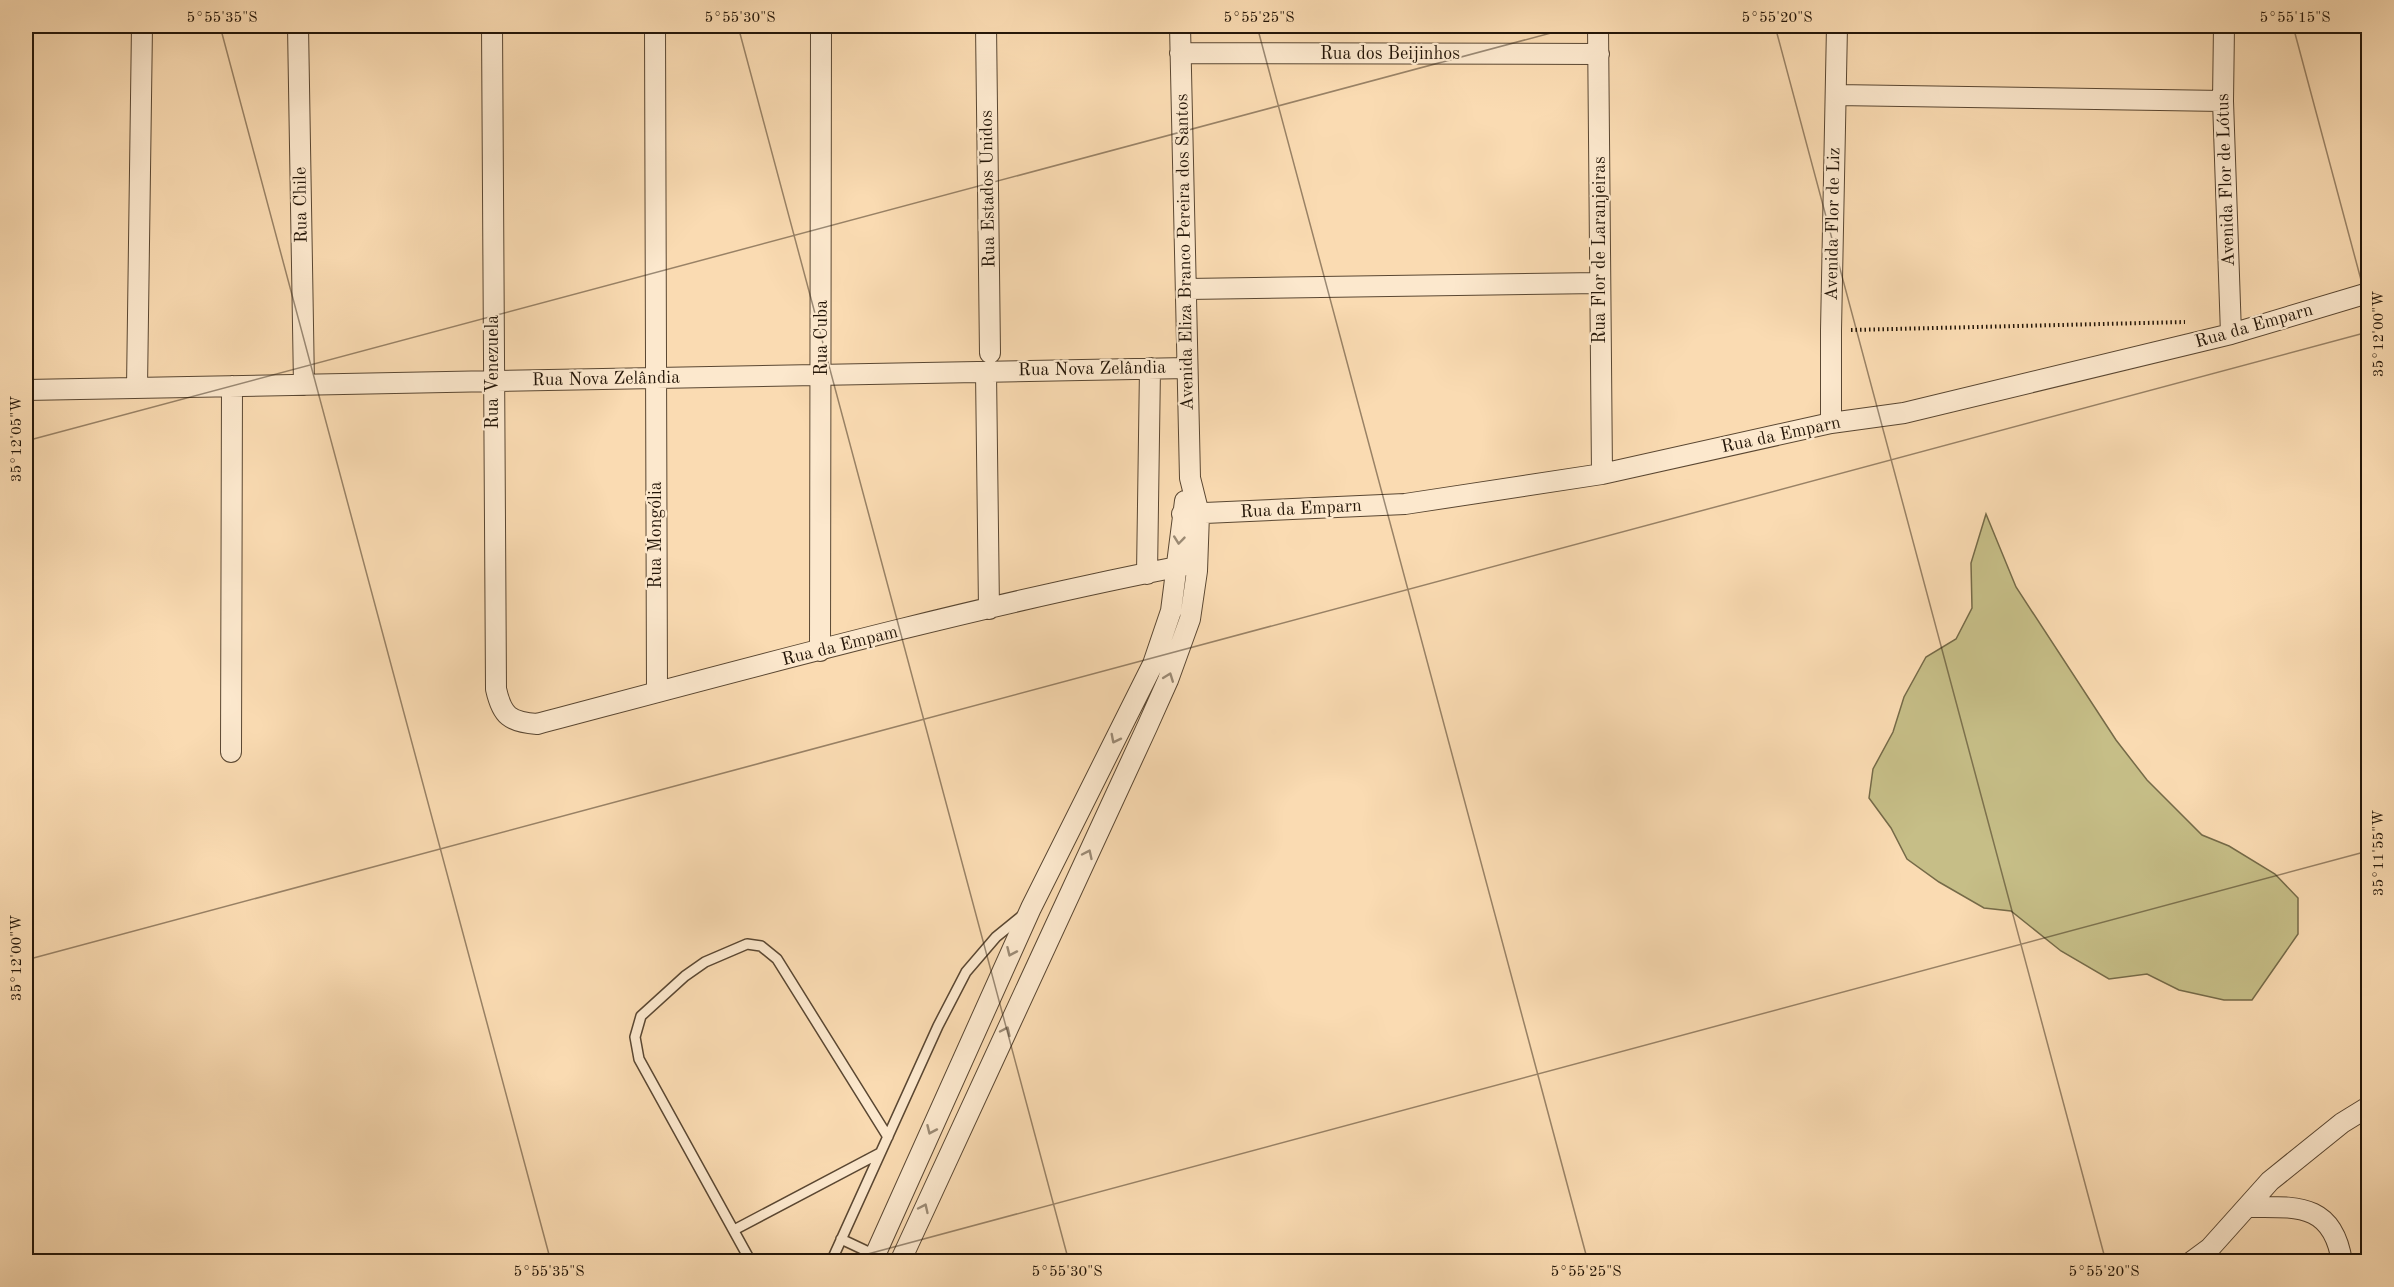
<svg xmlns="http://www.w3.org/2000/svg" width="2394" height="1287" viewBox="0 0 2394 1287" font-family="'Old Standard TT',serif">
	<rect width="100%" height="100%" fill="#fadbb2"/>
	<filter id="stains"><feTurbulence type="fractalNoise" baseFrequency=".00333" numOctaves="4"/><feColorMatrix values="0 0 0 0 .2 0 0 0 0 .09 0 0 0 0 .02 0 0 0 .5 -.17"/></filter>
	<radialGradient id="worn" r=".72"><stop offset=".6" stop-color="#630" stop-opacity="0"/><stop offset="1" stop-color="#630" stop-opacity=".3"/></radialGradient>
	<path fill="#c6be87" stroke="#756a48" stroke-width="1.5" d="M1986,514L2016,587L2116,740L2147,780L2202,835L2229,846L2275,874L2298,898V934L2252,1000H2224L2179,990L2147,974L2109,979L2061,951L2011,911L1984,908L1939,882L1907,859L1891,828L1869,798L1873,769L1893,732L1904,697L1926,657L1956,639L1972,608L1971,563Z"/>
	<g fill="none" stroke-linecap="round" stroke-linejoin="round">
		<g stroke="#5a4732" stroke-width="12">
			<path id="lane" d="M734,1230L880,1153
				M841,1239L875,1255
				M751,1262L639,1059L635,1037L641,1016L685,976L705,962L747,944L761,946L777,959L888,1137
				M831,1262L938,1026L966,972L996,937L1023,915"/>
		</g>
		<g stroke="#5a4732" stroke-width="22">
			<path id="street" d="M298,26L304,385
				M492,26L496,689C502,716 510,722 537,724C756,666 975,606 1197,563
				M655,26L657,692
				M986,26L990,353
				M1598,26L1602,474
				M2224,26L2223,101L2231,334
				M1180,53L1599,54
				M1836,95L2223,101
				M1187,289L1600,283
				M986,372L989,609
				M137,388L142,26
				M26,390L1187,368
				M1831,423V330L1837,26
				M1182,514L1405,504L1602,474L1831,423L1904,413L2231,334L2368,293
				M1147,574L1150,368
				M820,651L821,26
				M231,752L232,386
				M2247,1207C2296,1207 2333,1202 2342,1262
				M872,1262L1031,908L1153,664L1171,611L1185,501
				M900,1262L1147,727L1168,680L1190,619L1197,571L1199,514L1190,478L1180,26
				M2191,1262L2210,1248L2270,1181L2342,1123L2368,1107"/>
		</g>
		<path stroke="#241608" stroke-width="4" stroke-dasharray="1.5 3" stroke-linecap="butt" d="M1851,330L2185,322"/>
		<use href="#lane" stroke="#fce8cd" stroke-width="9"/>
		<use href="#street" stroke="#fce8cd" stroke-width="20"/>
	</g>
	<defs><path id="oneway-chevron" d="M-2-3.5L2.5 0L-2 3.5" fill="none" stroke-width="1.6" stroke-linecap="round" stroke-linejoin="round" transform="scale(1.5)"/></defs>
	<g stroke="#9b8a74">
		<use href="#oneway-chevron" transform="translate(1179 540) rotate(96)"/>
		<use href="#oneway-chevron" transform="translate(1169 677) rotate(-69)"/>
		<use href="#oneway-chevron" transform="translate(1115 739) rotate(117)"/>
		<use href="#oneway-chevron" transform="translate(1088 854) rotate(-65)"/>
		<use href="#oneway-chevron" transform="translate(1011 952) rotate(114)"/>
		<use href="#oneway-chevron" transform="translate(1006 1031) rotate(-65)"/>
		<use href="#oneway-chevron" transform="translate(931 1130) rotate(114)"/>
		<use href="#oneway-chevron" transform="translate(924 1208) rotate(-65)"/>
	</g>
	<path fill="none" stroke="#241608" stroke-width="1.5" stroke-opacity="0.45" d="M220,26L551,1262M738,26L1069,1262M1257,26L1588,1262M1775,26L2106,1262M2293,26L2368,306M26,441L1577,26M26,960L2368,332M26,1235L33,1262M838,1262L2368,851"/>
	<g text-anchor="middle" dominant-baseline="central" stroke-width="4.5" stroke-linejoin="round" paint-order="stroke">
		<g font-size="18" fill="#241608" stroke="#fce8cd">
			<text x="1390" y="54">Rua dos Beijinhos</text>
			<text transform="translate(2226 180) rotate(-92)">Avenida Flor de Lótus</text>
			<text transform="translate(988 189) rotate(-91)">Rua Estados Unidos</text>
			<text transform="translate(301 205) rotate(-91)">Rua Chile</text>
			<text transform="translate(1833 224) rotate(-89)">Avenida Flor de Liz</text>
			<text transform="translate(1600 250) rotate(-90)">Rua Flor de Laranjeiras</text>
			<text transform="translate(1185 252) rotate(-91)">Avenida Eliza Branco Pereira dos Santos</text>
			<text transform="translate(2254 326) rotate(-16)">Rua da Emparn</text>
			<text transform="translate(822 338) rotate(-90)">Rua Cuba</text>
			<text transform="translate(1092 369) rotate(-1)">Rua Nova Zelândia</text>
			<text transform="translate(493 372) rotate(-90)">Rua Venezuela</text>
			<text transform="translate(606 379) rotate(-1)">Rua Nova Zelândia</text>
			<text transform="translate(1781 435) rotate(-12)">Rua da Emparn</text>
			<text transform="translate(1301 509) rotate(-3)">Rua da Emparn</text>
			<text transform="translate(656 535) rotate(-90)">Rua Mongólia</text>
			<text transform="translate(840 646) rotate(-14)">Rua da Empam</text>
		</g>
	</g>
	<rect width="2394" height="1287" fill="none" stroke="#fadbb2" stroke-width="66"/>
	<rect x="33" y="33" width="2328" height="1221" fill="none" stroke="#241608" stroke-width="2"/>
	<g font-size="15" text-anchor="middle" fill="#241608">
		<text x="222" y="22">5°55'35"S</text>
		<text x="740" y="22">5°55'30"S</text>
		<text x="1259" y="22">5°55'25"S</text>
		<text x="1777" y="22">5°55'20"S</text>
		<text x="2295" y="22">5°55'15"S</text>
		<text transform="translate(2378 334) rotate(-90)" y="5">35°12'00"W</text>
		<text transform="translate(16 439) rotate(-90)" y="5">35°12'05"W</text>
		<text transform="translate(2378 853) rotate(-90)" y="5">35°11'55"W</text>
		<text transform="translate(16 958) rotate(-90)" y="5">35°12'00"W</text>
		<text x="549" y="1276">5°55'35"S</text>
		<text x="1067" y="1276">5°55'30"S</text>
		<text x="1586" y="1276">5°55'25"S</text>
		<text x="2104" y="1276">5°55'20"S</text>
	</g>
	<rect width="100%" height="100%" filter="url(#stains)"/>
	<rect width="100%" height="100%" fill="url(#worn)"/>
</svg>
